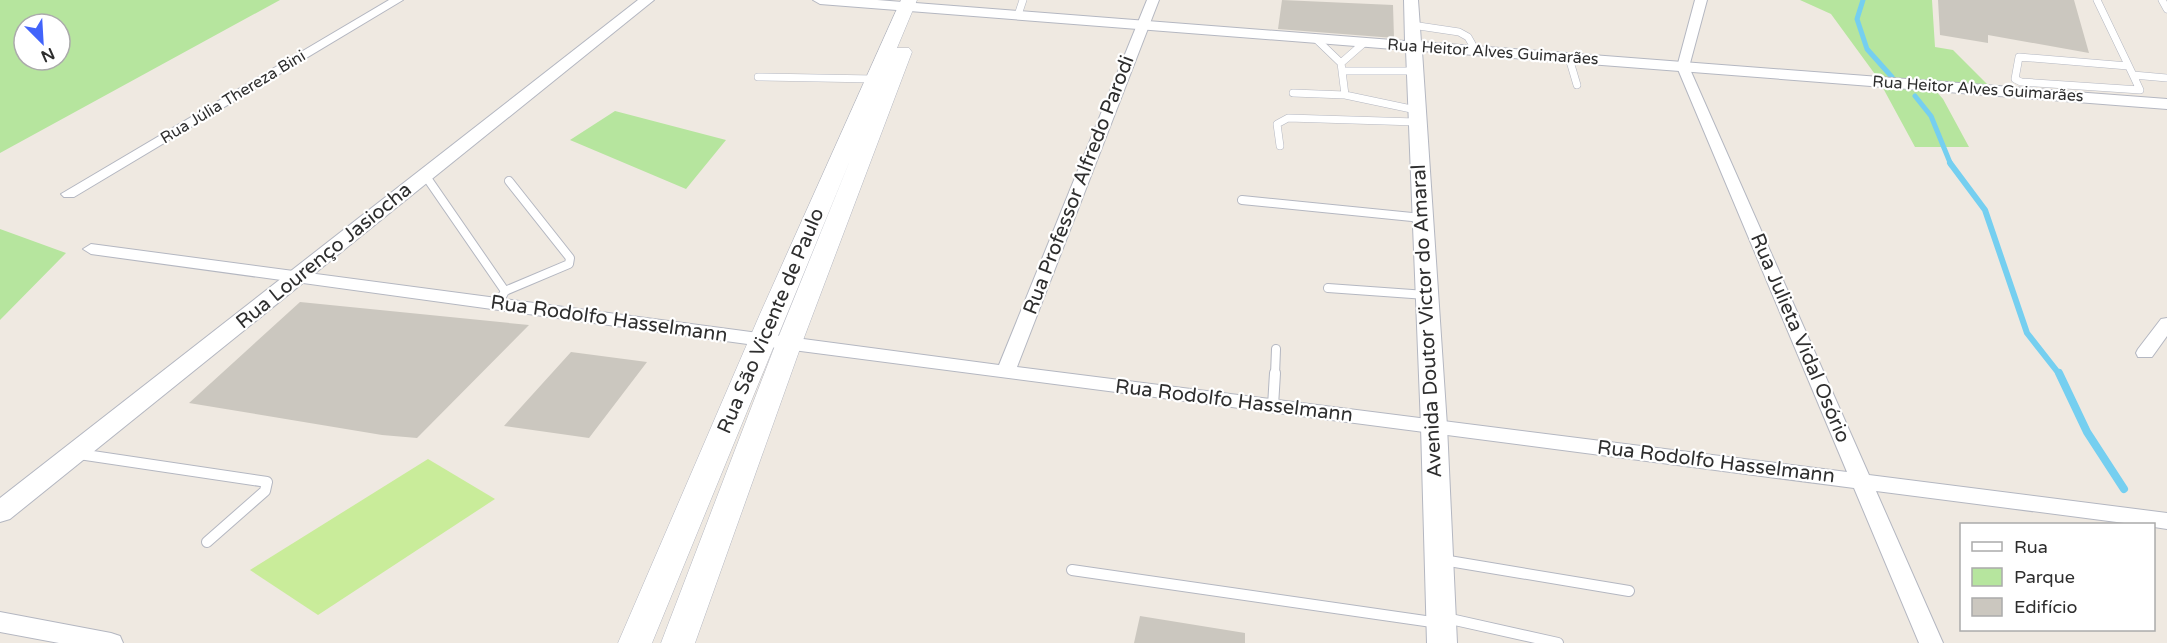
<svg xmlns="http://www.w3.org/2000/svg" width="2167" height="643" viewBox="0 0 2167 643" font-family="'Varela Round',sans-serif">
	<rect width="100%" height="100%" fill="#efe9e1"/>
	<path fill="#b6e59e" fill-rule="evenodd" d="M0,0H280L0,153ZM24,24H60V60H24Z
		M1800,0H1932L1935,47L1953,50L1989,86L1927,81L1943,99L1969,147H1915L1877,77L1831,14Z
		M615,111L726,140L686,189L570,140Z
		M0,229L66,253L0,320Z"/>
	<path fill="#c9ec9a" d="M428,459L495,499L318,615L250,570Z"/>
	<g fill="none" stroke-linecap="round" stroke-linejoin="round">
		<path stroke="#75cff0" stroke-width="5" d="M1863,0L1857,19L1867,49L1892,77
			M1915,96L1931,116L1951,165"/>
		<path stroke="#75cff0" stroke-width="6" d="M1950,163L1985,210L2027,333L2060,375"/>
		<path stroke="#75cff0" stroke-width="8" d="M2059,373L2087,432L2124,489"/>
	</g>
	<path fill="#cbc7bf" d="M1282,0L1393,5L1394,38L1278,29Z
		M1938,0H2074L2089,53L1988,35V43L1940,35Z
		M300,302L529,325L417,438L382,435L189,403Z
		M571,352L647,362L589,438L504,426Z
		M1140,616L1245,633V643H1134Z"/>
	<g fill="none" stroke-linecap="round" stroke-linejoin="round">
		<g stroke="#b4b7c1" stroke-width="8">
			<path id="service-far2" d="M2097,0L2133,75L2167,78
				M2162,0L2167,9
				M1018,15L1023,0
				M1412,25L1459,32L1468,37L1476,51
				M1315,38L1341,63L1342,71
				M1569,58L1577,85
				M1341,63L1365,42
				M2128,66L2019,57L2015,79L2021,82L2140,90L2133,75
				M1414,71H1342L1345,95L1416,110
				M758,77L874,79
				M1293,93L1345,95
				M1280,146L1277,124L1288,118L1416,122"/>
		</g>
		<g stroke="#b4b7c1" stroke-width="10">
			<path id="service-far1" d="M425,175L505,291L498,304
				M1242,200L1422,218
				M1328,288L1426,295
				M505,291L569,264L570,258L509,181
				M1275,375L1276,349"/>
		</g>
		<g stroke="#b4b7c1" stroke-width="12">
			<path id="service" d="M1273,406L1275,373
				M79,454L267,482L265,491L207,542
				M1443,560L1629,591
				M1072,570L1439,623
				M1446,618L1558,643"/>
		</g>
		<g stroke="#b4b7c1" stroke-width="2">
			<path id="minor" d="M389,0H403L74,197H64L61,194Z
				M1147,0H1159L1017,367L1847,472L1677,67L1695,0H1707L1689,67L1869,475L2167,513V529L2154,527V524H2132L1876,491L1943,643H1919L1854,488L762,346L91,254L83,249L91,244L999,365Z
				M2167,318V336L2152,357H2138L2136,353L2138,349L2161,319Z
				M0,612L111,633L120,636L123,643H59L0,632Z"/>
		</g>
		<g stroke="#b4b7c1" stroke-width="2">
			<path id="tertiary" d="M638,0H654L10,519L0,522V498Z
				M813,0H877L1405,41L1404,0H1418L1421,42L2167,99V109L1422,51L1447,426L1457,643H1427L1421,426L1406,50L820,4Z"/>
		</g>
		<g stroke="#b4b7c1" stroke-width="1">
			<path id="secondary" d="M901,0H917L897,48H909L912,52L802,343L695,643H661L776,343L851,158L652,643H618L760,314Z"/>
		</g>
		<use href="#service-far2" stroke="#fff" stroke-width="7"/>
		<use href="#service-far1" stroke="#fff" stroke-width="8"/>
		<use href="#service" stroke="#fff" stroke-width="10"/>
		<use href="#minor" fill="#fff" fill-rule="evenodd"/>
		<use href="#tertiary" fill="#fff" fill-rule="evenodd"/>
		<use href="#secondary" fill="#fff" fill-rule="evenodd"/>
	</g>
	<g text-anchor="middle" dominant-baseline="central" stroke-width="4.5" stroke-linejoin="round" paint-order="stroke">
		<g font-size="16" fill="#2e2e2e" stroke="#fff">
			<text transform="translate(1493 52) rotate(4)">Rua Heitor Alves Guimarães</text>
			<text transform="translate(1978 89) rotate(4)">Rua Heitor Alves Guimarães</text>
			<text transform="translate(233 97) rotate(-31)">Rua Júlia Thereza Bini</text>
		</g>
		<g font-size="20" fill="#2e2e2e" stroke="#fff">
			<text transform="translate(1079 185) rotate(-69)">Rua Professor Alfredo Parodi</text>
			<text transform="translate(324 256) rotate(-39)">Rua Lourenço Jasiocha</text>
			<text transform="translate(609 319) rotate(8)">Rua Rodolfo Hasselmann</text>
			<text transform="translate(771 321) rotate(-67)">Rua São Vicente de Paulo</text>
			<text transform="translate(1427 321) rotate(-93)">Avenida Doutor Victor do Amaral</text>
			<text transform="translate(1800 338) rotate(67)">Rua Julieta Vidal Osório</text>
			<text transform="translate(1234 401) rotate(7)">Rua Rodolfo Hasselmann</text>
			<text transform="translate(1716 462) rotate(7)">Rua Rodolfo Hasselmann</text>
		</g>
	</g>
	<rect x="1960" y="523" width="195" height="108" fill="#ffffff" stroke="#ababab" stroke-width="1.5"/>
	<rect x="1972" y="542" width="30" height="9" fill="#ffffff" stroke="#ababab" stroke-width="1.5"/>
	<text x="2014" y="553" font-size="18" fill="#2e2e2e">Rua</text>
	<rect x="1972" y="568" width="30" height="18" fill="#b6e59e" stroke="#ababab" stroke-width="1.5"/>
	<text x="2014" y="583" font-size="18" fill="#2e2e2e">Parque</text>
	<rect x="1972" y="598" width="30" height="18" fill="#cbc7bf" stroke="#ababab" stroke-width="1.5"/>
	<text x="2014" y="613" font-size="18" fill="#2e2e2e">Edifício</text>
	<g transform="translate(42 42) rotate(156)"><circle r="28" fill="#ffffff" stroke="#ababab" stroke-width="1.5"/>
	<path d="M0-4.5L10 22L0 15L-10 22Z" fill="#4264fb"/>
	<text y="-9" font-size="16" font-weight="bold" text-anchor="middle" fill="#2e2e2e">N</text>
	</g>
</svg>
